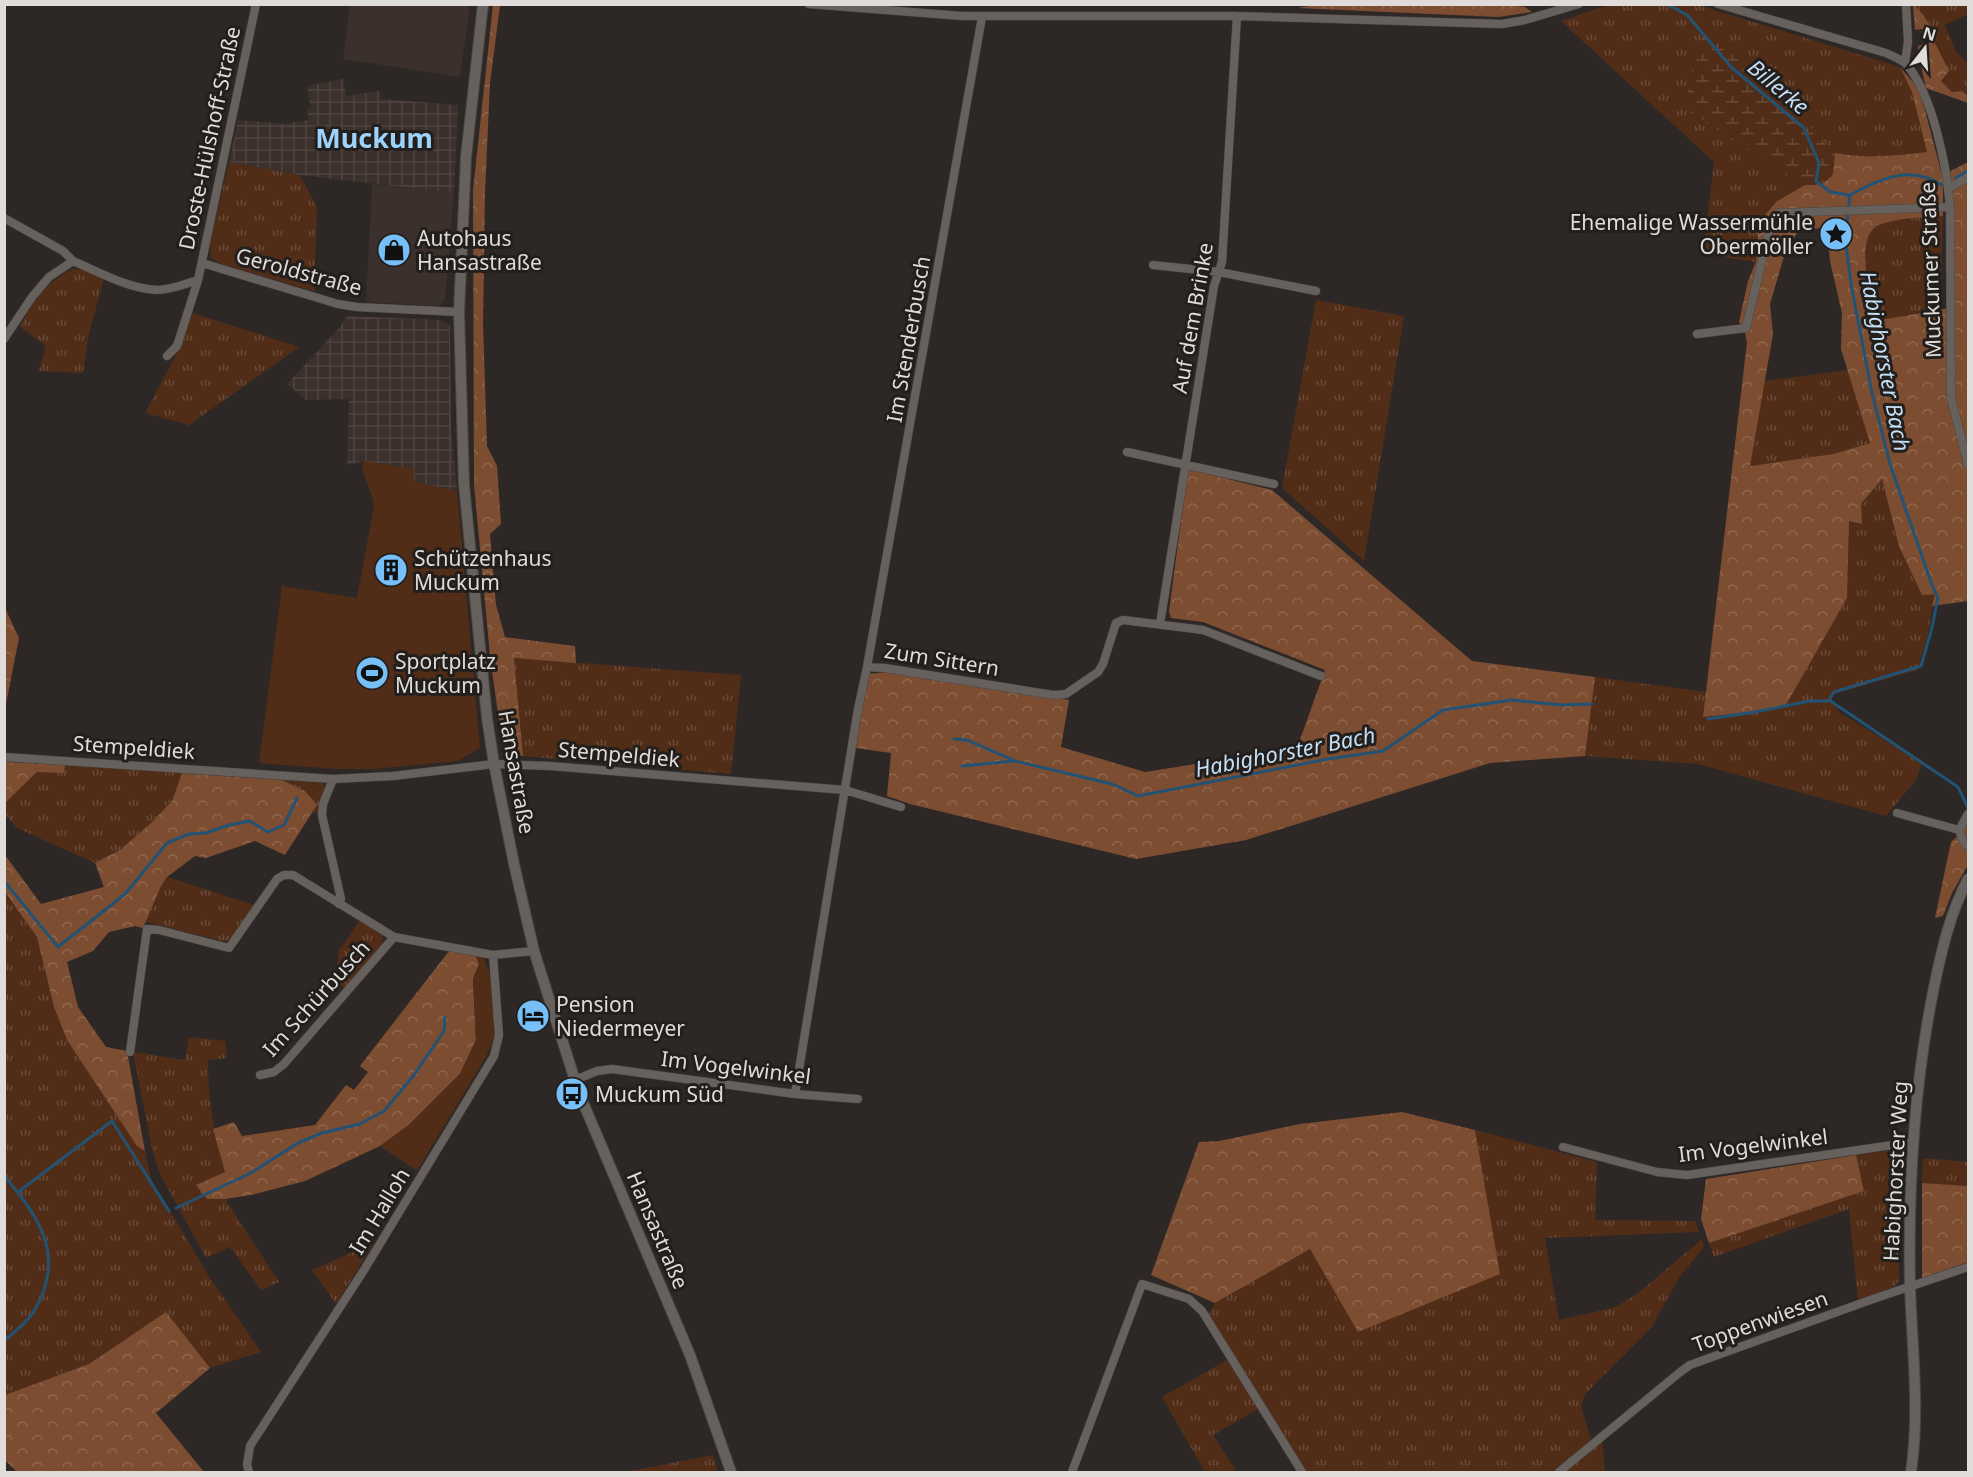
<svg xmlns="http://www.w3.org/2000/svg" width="1973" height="1477" viewBox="0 0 1973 1477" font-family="'Noto Sans',sans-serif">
	<defs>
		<pattern id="industrial-grid" width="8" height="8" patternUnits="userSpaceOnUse" patternTransform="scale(1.5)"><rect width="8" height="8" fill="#3b302b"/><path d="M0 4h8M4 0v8" fill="none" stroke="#4e443f"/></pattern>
		<pattern id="grass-tufts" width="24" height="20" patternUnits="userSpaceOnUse" patternTransform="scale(1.5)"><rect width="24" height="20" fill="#512d18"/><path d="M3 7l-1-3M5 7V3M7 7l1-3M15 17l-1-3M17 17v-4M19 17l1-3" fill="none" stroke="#6a4b39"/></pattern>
		<pattern id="forest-crowns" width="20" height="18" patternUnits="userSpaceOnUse" patternTransform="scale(1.5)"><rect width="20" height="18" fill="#7d4d31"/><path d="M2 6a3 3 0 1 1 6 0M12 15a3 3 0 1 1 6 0" fill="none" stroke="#8f664e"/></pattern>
		<pattern id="wetland-marsh" width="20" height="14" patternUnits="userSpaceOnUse" patternTransform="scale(1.5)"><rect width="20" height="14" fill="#512d18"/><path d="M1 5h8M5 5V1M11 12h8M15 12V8" fill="none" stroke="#6a4b39"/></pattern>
	</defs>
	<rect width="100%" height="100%" fill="#2d2826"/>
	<path fill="#3b302b" d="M350,5H470L460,77L343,59Z
		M372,184L454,193L445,298L439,306L366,302Z"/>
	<path fill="url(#industrial-grid)" d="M343,79L346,96L380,91L381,99L458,105L454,193L300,175L229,162L238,120L285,124L309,120L307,109L311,108L307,86Z
		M347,316L441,320L450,326L451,429L457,491L413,482L414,469L363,461L347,465L349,399L306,400L287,384L339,328Z"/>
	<path fill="url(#grass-tufts)" d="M1609,5H1698L1900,67L1912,92L1927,152L1886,158L1856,157L1835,153L1780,97L1718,41L1695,54L1686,101L1691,112L1749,151L1805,185L1777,201L1759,222L1756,262L1703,254L1714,162L1561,21Z
		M1916,5H1968V14L1945,25L1956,51L1968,64V96L1962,91L1952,92L1941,81L1948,71C1944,62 1939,53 1935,44C1930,30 1928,19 1917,8Z
		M229,162L300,175L317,208L314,291L222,264L211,258L210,245Z
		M1943,216L1940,310L1874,321C1871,300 1853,235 1879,225C1897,218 1924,217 1943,216Z
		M72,269L83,270L104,279L89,333L83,373L39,371L46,346L20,327C35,298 43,286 72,269Z
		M1316,300L1404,316L1364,561L1282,488Z
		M193,313L299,347L189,425L145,413L174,359Z
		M1848,370L1870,443L1833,454L1749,466L1764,381Z
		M1882,478L1899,546L1935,594L1928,635L1917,670L1830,695L1839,712L1922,763L1916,780L1886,816L1698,764L1585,756L1595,677L1706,692L1704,717L1755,712L1786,705L1847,598L1849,521Z
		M514,658L741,675L731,774L523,756Z
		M65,765L182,773L172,801L152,822L120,850L95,863L17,828L5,814L4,803L37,772L64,773Z
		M282,780L322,783L325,788L319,814L313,812L316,805L305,791Z
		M167,877L254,905L230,940L223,941L146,922L161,886Z
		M5,892L37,937L54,1007L67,1040L137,1146L145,1151L151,1179L210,1278L261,1352L210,1368L166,1312L89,1364L5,1395Z
		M360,920L382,934L383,943L345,988L329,977L338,966V952Z
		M189,1037L225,1041L227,1058L208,1060C208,1102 214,1132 225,1172L197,1185L207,1199H225L279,1282L261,1290L230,1247L206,1258L161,1176L153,1153L133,1052L185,1060Z
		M1475,1130L1597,1162L1595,1220L1695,1221L1699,1232L1545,1238L1559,1320L1616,1307L1637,1294L1702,1239L1704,1247L1678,1279L1652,1327L1586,1393L1581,1406L1591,1440L1552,1472H1307L1209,1314L1215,1303L1310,1248L1500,1274Z
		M1902,1149L1898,1231L1899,1281L1895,1286L1858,1300L1849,1209L1714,1257L1709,1243L1864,1191L1856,1155Z
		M1923,1158L1968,1162V1186L1922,1183Z
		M374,1243L336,1304L312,1270Z
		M1229,1359L1258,1409L1213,1435L1237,1472H1205L1162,1397Z
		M1602,1441L1605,1472H1565Z
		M713,1455L718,1472H625Z"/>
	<path fill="url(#forest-crowns)" fill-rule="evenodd" d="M1321,4H1502L1525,7L1532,12L1498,17L1298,8Z
		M493,5H500L490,83L485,192L483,324L487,446L497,466L501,524L490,534L496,605L505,637L575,646L576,663L514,658L523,756H509L503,750L490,656L474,484L473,190Z
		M1913,5H1916L1917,8L1924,16L1931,28L1915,30Z
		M1934,41L1949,71L1941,81L1952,92L1962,91L1968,96V103L1926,88L1919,58L1918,46Z
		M1900,67L1918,88L1925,110L1943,179V216C1924,217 1897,218 1879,225C1853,235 1871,300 1875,321L1955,307L1953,190L1949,172L1968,162V601L1932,606L1935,594L1922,595L1899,546L1882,479L1861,504L1862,524L1849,521L1847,598L1786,705L1755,712L1703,717L1747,342L1744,328L1739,322L1748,281L1756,262L1759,222L1777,201L1805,185L1822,184L1832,175L1835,153C1866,159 1895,156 1927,152L1912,92ZM1827,227L1830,261L1842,313L1841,349L1870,443L1833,454L1750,466L1773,334L1770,304L1785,253L1798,231Z
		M1188,469L1272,490L1472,661L1595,677L1585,756L1490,763L1246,840L1136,859L910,804L887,796L891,753L856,748L868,674L887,672L1069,700L1061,747L1145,772L1297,748L1325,670L1203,622L1171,618L1169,611Z
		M5,608L19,638L5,709L4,608Z
		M5,762L65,765L64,773L37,772L5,803Z
		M182,773L282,780L305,791L317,805L285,855L255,841L206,858L195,856L167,877L161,886L143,928L135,926L109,932L93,951L67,962L78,1007L106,1047L127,1051L145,1151L137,1146L67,1040L54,1007L37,937L5,892V855L41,904L104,887L95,863L120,850L152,822L172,801Z
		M1968,819V865L1952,893L1943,916L1935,918L1951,842L1962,832Z
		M449,951L476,956L479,964L473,979L476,1040L460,1074L409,1125L380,1146L305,1181L251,1195L225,1199H207L196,1185L225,1172L213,1129L234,1122L242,1136L315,1125L346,1085L354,1090L368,1072L360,1066Z
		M1402,1112L1475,1130L1500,1274L1358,1332L1310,1249L1215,1303L1151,1275L1199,1142L1219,1141L1300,1124Z
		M1856,1155L1864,1191L1709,1243L1701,1219L1706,1179Z
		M1922,1183L1968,1186V1262L1922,1278Z
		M166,1312L210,1368L156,1413L204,1472H17L5,1460V1395L89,1364Z"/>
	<path fill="url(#wetland-marsh)" d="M1709,37L1718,41L1780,97L1835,153L1833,175L1822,184L1805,185L1749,151L1691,112L1686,101L1695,54L1702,38Z"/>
	<path fill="#512d18" d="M363,461L414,469L413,482L457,491L480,748L458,761L374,769H335L259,763L282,586L357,598L374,506C373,490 360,476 363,461Z
		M476,956L483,957L489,971L496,1017L495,1034L487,1055L417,1171L380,1146L409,1125L460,1074L476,1040L473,979L479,964Z"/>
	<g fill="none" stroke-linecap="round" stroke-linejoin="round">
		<path stroke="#225274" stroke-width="3" d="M1667,4L1687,15L1731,67L1804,128L1819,163L1816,181L1830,192L1849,195
			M1955,178L1968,171
			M1942,185C1910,164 1881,179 1850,195L1845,238L1852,290L1872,393L1890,464L1933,588L1938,597L1932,628L1921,666L1834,692L1829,700L1958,787L1968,808
			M1708,719L1755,712L1810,701H1828
			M954,739L967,740L1015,761L1112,784L1138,796L1328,759L1383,751L1443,710L1512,700L1561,705L1592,704
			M962,766L1014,761
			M4,881L58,947L125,894L167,843L189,834L206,833L229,825L250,821L268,832L284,825L297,798
			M4,1176C41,1218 66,1258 34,1311C28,1322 14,1332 4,1341
			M18,1192L112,1121L169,1211
			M176,1208L251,1173L298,1143L322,1133L360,1124L384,1111L414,1075L444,1031L445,1017"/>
		<g stroke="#4a4644" stroke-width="9">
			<path id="street" d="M809,4L962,16H1237L1502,24L1525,20L1579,4
				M1718,4L1886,53C1892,56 1901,59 1906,64C1933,94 1947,168 1950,207L1951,398L1968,464
				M1905,62L1908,42L1906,4
				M1948,189L1968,177
				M4,218L63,251L73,261
				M202,263L338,304L357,307L459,312
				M1153,265L1219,272L1316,291
				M1697,334L1746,328L1771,222L1779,213L1950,207
				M4,339L32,297L49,277L73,261C99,272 129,289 157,290C171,290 185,284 198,280L256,4
				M167,356L177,346L198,280
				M1127,452L1274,484
				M1160,624L1214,286L1222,262L1237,16
				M867,667L982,17
				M4,757L333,779L393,776L494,764L550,766L845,790L901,807
				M333,779L323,804L322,815L341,899L339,904
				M1897,813L1959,830L1968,814
				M1959,830L1963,841L1968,847
				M130,1052L147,929L159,930L229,948L277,879L284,875H293L394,937L493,955L534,951
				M260,1075L274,1072L284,1064L394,937
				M575,1080L597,1071L612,1069L795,1094L858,1099
				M795,1094L858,709L867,667L885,668L1053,695L1066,694L1098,672L1103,664L1116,623L1123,620L1203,630L1321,676
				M1563,1147L1657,1172L1687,1175L1913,1142
				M249,1472L247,1465L250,1446L364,1270L494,1056L499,1035L493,955
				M1072,1472L1142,1284L1189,1299L1202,1311L1302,1472
				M1559,1472L1679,1373L1690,1365L1873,1299L1968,1267"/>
		</g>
		<g stroke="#4a4644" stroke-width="12">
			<path id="secondary" d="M483,4L466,157L459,312L464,485L487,718L494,764L514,864L534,951L579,1093L690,1355L731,1472
				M1911,1472C1920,1411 1912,1348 1910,1286C1908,1186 1914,1085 1934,987C1942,949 1950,913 1968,879"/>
		</g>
		<use href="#street" stroke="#67615e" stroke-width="8"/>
		<use href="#secondary" stroke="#67615e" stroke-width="10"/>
	</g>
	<defs>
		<g id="sight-disc" transform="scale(1.725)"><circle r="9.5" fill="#76c0f7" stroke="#231f1c"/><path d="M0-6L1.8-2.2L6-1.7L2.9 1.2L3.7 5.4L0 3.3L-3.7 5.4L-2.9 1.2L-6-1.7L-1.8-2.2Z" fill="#111"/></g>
		<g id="shop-disc" transform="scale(1.725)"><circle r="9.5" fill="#76c0f7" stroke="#231f1c"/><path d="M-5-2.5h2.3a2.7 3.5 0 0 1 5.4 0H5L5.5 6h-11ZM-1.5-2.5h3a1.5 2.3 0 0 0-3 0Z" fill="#111"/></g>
		<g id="building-disc" transform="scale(1.725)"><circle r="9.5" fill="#76c0f7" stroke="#231f1c"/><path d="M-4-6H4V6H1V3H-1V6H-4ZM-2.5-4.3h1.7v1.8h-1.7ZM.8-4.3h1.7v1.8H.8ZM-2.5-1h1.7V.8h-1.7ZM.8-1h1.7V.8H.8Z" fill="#111"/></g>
		<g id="stadium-disc" transform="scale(1.725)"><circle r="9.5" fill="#76c0f7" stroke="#231f1c"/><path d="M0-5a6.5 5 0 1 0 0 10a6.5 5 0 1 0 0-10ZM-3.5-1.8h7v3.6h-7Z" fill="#111"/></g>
		<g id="hotel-disc" transform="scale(1.725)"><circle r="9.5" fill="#76c0f7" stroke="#231f1c"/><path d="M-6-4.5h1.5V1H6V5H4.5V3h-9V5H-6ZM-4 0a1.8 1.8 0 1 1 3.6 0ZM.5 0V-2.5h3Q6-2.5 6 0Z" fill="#111"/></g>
		<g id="bus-disc" transform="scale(1.725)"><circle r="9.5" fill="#76c0f7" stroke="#231f1c"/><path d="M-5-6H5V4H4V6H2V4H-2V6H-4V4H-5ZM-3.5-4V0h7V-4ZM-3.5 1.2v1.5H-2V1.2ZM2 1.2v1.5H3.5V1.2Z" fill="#111"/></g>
	</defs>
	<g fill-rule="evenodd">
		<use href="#sight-disc" x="1836" y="234"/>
		<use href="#shop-disc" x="394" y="250"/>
		<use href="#building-disc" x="391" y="570"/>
		<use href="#stadium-disc" x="372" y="673"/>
		<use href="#hotel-disc" x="533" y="1016"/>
		<use href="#bus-disc" x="572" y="1094"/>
	</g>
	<g text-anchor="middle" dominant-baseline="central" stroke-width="6" stroke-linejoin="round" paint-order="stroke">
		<g font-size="21" fill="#dfdcda" stroke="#231f1c">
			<text transform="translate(209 138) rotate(-78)">Droste-Hülshoff-Straße</text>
			<text transform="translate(1930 270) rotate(-92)">Muckumer Straße</text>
			<text transform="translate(299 271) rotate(15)">Geroldstraße</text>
			<text transform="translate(1192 318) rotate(-80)">Auf dem Brinke</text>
			<text transform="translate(908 339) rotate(-80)">Im Stenderbusch</text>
			<text transform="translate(942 659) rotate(9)">Zum Sittern</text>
			<text transform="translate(134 747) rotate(4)">Stempeldiek</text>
			<text transform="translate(619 754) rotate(5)">Stempeldiek</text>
			<text transform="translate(517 772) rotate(80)">Hansastraße</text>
			<text transform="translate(316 998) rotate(-48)">Im Schürbusch</text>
			<text transform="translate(736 1067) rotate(7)">Im Vogelwinkel</text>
			<text transform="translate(1753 1145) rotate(-7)">Im Vogelwinkel</text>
			<text transform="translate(1895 1171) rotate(-87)">Habighorster Weg</text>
			<text transform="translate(379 1211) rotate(-59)">Im Halloh</text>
			<text transform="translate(658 1230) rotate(67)">Hansastraße</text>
			<text transform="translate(1760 1321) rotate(-20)">Toppenwiesen</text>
		</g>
		<g font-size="21" fill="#dfdcda" stroke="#231f1c" text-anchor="start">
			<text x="1813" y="222" text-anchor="end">Ehemalige Wassermühle<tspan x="1813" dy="24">Obermöller</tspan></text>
			<text x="417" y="238">Autohaus<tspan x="417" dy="24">Hansastraße</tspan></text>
			<text x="414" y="558">Schützenhaus<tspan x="414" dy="24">Muckum</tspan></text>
			<text x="395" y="661">Sportplatz<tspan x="395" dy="24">Muckum</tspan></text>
			<text x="556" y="1004">Pension<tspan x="556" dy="24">Niedermeyer</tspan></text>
			<text x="595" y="1094">Muckum Süd</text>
		</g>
		<g font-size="22" font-style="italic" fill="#c3def5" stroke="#231f1c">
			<text transform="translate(1779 86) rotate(40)">Billerke</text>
			<text transform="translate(1886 361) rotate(79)">Habighorster Bach</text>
			<text transform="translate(1285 751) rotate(-11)">Habighorster Bach</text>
		</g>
		<g font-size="27" font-weight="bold" fill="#9dd2fb" stroke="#231f1c">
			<text x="374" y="137">Muckum</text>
		</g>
	</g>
	<rect width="1973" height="1477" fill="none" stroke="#dfdcda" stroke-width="12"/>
	<g transform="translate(1925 48) rotate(17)" stroke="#231f1c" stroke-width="4.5" paint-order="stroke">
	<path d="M0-4.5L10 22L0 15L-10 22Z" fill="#dfdcda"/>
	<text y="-9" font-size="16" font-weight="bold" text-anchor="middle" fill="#dfdcda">N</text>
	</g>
</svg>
